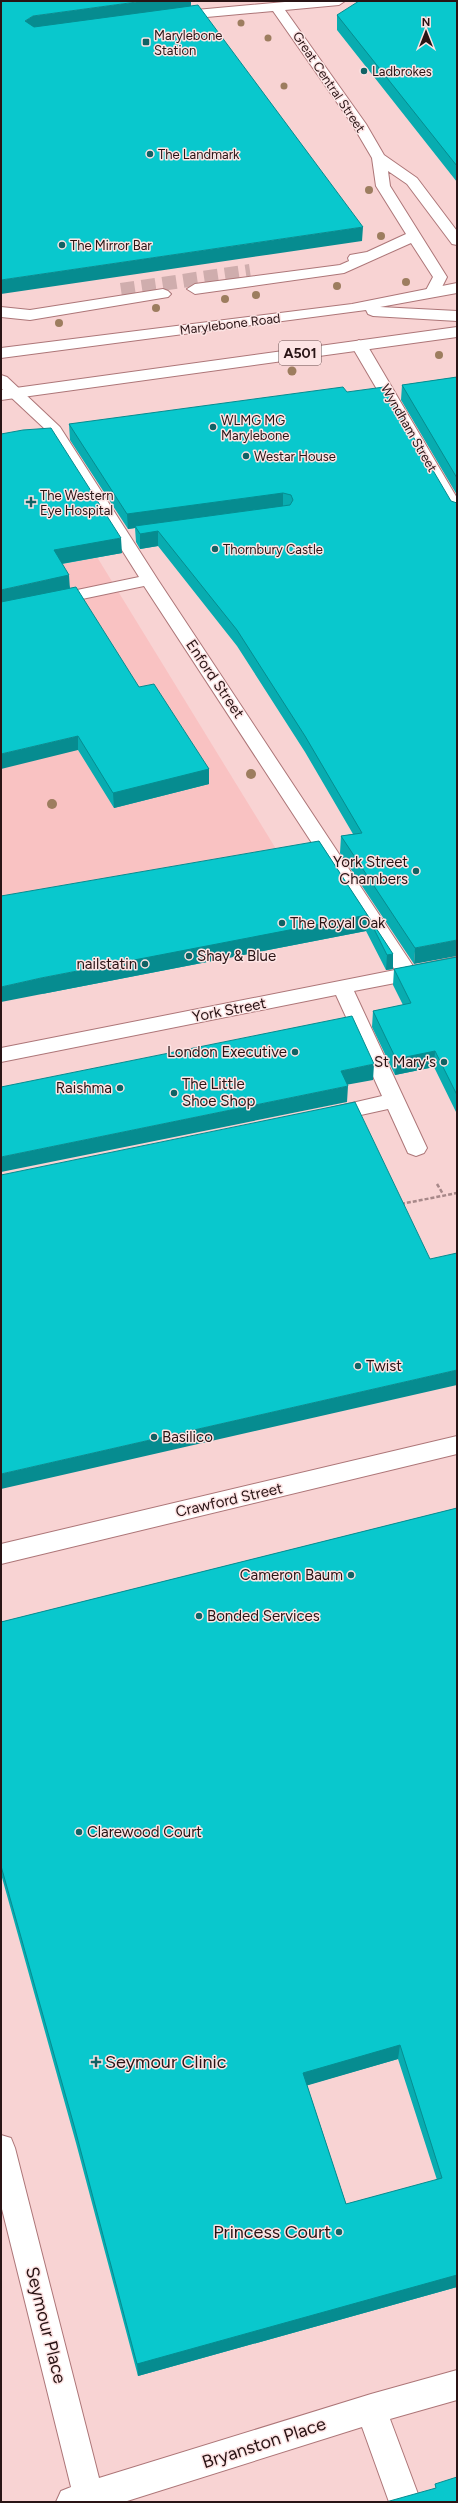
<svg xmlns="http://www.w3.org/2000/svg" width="458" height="2503" viewBox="0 0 458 2503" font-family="Figtree,sans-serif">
	<rect width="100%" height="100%" fill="#f8d3d3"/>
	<path fill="#f9c2c2" d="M97,557L284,862L1,912V591L29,570Z"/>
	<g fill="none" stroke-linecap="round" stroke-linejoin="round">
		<path stroke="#cfadad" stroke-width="14" stroke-dasharray="14 7" stroke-linecap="butt" d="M121,290L250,271"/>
		<g stroke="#ad7678" stroke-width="2">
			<path id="minor" d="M296,1H345L339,5L285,10L366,124L384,155L417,178L457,231V245L452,244L407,184L388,171L390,186L447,277L438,295H428L425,292L433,277L411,243L344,273L195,294L187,289L195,284L340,265L349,261L348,258L350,255L367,252L406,234L376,186L372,158L352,124L273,11L174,20L167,16L174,12Z
				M163,289L168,291L171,294L168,297L30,320L1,317V307L30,310Z
				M359,340L367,345L457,498V517L451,516L449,512L351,345Z
				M1,375L7,377L60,427L158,580L413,966L457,957V971L354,991L427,1148L424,1153L416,1156L408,1153L388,1109L329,1122L322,1120L318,1115L322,1110L382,1096L336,995L1,1062V1048L395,970L144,586L1,616V606L139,577L46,430L1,388Z
				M457,1436V1454L1,1564V1544Z
				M1,2135L11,2138L15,2148L99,2478L371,2394L457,2370V2400L390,2419L421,2502H389L362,2427L124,2502H56L61,2491L71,2487L1,2205Z"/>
		</g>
		<g stroke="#ad7678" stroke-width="2">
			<path id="highway" d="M457,283V293L380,307L457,311V321L373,316L368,314L366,310L1,358V348L352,304Z
				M457,327V337L1,400V390Z"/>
		</g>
		<path stroke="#a78889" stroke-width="2.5" stroke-dasharray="4 2" stroke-linecap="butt" d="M437,1184L443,1194
			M401,1204L457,1193"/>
		<use href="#minor" fill="#fff" fill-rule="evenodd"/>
		<use href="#highway" fill="#fff" fill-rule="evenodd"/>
	</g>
	<g fill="#9d7d5f">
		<circle cx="241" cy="23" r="3.5"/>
		<circle cx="268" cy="38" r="3.5"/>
		<circle cx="284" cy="86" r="3.5"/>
		<circle cx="369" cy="190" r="4"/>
		<circle cx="381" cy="236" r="4"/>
		<circle cx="406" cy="282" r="4"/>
		<circle cx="337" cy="286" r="4"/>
		<circle cx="256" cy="295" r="4"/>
		<circle cx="225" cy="299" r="4"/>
		<circle cx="156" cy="308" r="4"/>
		<circle cx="59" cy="323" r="4"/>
		<circle cx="439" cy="355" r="4"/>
		<circle cx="292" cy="371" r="4.5"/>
		<circle cx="251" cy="774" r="5"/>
		<circle cx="52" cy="804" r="5"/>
	</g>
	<path fill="#08acb0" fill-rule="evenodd" d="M457,1V182L337,30V15Z
		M457,377V495L401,400L402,385Z
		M347,392L451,501L414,964L340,853L341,836L353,834L305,752L237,646L158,546L140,549L136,542L135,528L128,529L70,440L69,424Z
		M23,430L122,553L62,564L70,588L139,687L209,769V784L114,808L78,750Z
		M319,841L393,954V969L386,970L366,931L42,994Z
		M457,957V1114L434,1067L395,1075L372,1027L373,1011L403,1005L393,985L394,969Z
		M457,1508V2287L138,2376L76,2143L1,1874V1622ZM398,2059L437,2180L346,2204L307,2085Z"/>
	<path fill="#068c90" d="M144,1H191V8L34,30L25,21L33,16Z
		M363,227L362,241L1,294V280Z
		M283,493V509L135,526V528L128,529L127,514Z
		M158,531V546L140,549V534Z
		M121,538L122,553L54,565V550Z
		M69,575L70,590L1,604V590Z
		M78,736V750L1,769V754Z
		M209,769V784L114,808L113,793Z
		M367,915L366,931L42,994L1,1002V987L41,978Z
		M457,940V956L414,964L415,948Z
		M393,954V969L386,970L387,955Z
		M435,1051L434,1067L395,1075L396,1059Z
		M374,1064L373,1080L340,1086L341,1071Z
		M348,1086L347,1102L1,1172V1157Z
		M457,1370V1385L1,1489V1474Z
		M400,2045L398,2059L302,2087L303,2073Z
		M457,2275V2287L138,2376L137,2364Z"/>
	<path fill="#09c8cd" stroke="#068c90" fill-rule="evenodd" d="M1,1H144L33,16L25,21L34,27L198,5L363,227L1,280Z
		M359,1H457V166L337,15Z
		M457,377V478L402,385Z
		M343,387L347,392L384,387L451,501L457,503V940L415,948L341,836L362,833L305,736L237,630L158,531L140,534L135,526L290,505L293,500L291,495L283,493L127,514L69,424Z
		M51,428L121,538L54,550L69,575L1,590V434L23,430Z
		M76,587L139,687L154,684L209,769L113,793L78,736L1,754V602Z
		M319,841L393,954L387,955L367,915L41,978L1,987V896Z
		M457,957V1095L435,1051L396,1059L373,1011L411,1003L394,969Z
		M352,1016L374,1064L341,1071L348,1086L1,1157V1087Z
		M355,1102L430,1259L457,1253V1370L1,1474V1175Z
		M457,1508V2275L137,2364L75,2129L1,1866V1622ZM400,2045L442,2178L346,2204L303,2073Z
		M457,2477V2502H386L436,2488L435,2484Z"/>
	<g fill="#116264" stroke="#fde4e4" stroke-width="1.5">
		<rect x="142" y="38" width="8" height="8" rx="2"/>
		<circle cx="364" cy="71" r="4"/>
		<circle cx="150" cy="154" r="4"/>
		<circle cx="62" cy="245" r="4"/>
		<circle cx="213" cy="427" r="4"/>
		<circle cx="246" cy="456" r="4"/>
		<path d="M29 496h4v4h4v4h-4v4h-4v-4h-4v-4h4z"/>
		<circle cx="215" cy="549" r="4"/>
		<circle cx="416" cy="871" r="4"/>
		<circle cx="282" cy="923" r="4"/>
		<circle cx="189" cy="956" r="4"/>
		<circle cx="145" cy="964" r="4"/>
		<circle cx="295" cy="1052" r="4"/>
		<circle cx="444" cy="1062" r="4"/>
		<circle cx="120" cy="1088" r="4"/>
		<circle cx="174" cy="1093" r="4"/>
		<circle cx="358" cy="1366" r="4"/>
		<circle cx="154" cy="1437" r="4"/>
		<circle cx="351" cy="1575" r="4"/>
		<circle cx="199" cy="1616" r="4"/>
		<circle cx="79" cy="1832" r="4"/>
		<path d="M94 2056h4v4h4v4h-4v4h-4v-4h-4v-4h4z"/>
		<circle cx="339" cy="2232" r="4"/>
	</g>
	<g text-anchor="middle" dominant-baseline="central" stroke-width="3" stroke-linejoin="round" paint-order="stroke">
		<g font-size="13" fill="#291415" stroke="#fde4e4" text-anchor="start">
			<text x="154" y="35">Marylebone<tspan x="154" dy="15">Station</tspan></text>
			<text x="372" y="71">Ladbrokes</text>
			<text x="158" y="154">The Landmark</text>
			<text x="70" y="245">The Mirror Bar</text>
			<text x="221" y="420">WLMG MG<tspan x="221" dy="15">Marylebone</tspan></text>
			<text x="254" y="456">Westar House</text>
			<text x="40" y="495">The Western<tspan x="40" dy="15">Eye Hospital</tspan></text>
			<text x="223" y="549">Thornbury Castle</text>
		</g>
		<g font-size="13" fill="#291415" stroke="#fde4e4">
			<text transform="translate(329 82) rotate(56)">Great Central Street</text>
			<text transform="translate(230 324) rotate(-7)">Marylebone Road</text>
			<text transform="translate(409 428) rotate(60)">Wyndham Street</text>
		</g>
		<rect fill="#fde4e4" stroke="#695253" stroke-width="1" x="279" y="341" width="42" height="24" rx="3"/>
		<g font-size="14" font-weight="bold" fill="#291415">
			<text x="300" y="353">A501</text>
		</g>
		<g font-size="15" fill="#291415" stroke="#fde4e4">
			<text transform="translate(215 679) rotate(56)">Enford Street</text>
			<text transform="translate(229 1010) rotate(-11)">York Street</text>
			<text transform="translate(229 1500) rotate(-13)">Crawford Street</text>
		</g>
		<g font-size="15" fill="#291415" stroke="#fde4e4" text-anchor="start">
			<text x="408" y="862" text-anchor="end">York Street<tspan x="408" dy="17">Chambers</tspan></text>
			<text x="290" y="923">The Royal Oak</text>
			<text x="197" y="956">Shay &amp; Blue</text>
			<text x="137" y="964" text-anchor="end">nailstatin</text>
			<text x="287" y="1052" text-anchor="end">London Executive</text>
			<text x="436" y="1062" text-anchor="end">St Mary's</text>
			<text x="182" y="1084">The Little<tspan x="182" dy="17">Shoe Shop</tspan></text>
			<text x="112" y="1088" text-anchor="end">Raishma</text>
			<text x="366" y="1366">Twist</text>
			<text x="162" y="1437">Basilico</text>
			<text x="343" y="1575" text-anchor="end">Cameron Baum</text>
			<text x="207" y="1616">Bonded Services</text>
			<text x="87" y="1832">Clarewood Court</text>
		</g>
		<g font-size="18" fill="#291415" stroke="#fde4e4" text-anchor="start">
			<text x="105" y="2062">Seymour Clinic</text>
			<text x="331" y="2232" text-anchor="end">Princess Court</text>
		</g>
		<g font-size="18" fill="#291415" stroke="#fde4e4">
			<text transform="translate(46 2325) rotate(76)">Seymour Place</text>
			<text transform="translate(264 2443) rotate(-18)">Bryanston Place</text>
		</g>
	</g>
	<rect width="458" height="2503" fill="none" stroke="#291415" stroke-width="4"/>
	<g transform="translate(426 32)" stroke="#fde4e4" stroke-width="3" paint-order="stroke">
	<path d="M0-3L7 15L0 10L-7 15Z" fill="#291415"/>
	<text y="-6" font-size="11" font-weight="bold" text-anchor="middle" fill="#291415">N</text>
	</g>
</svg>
